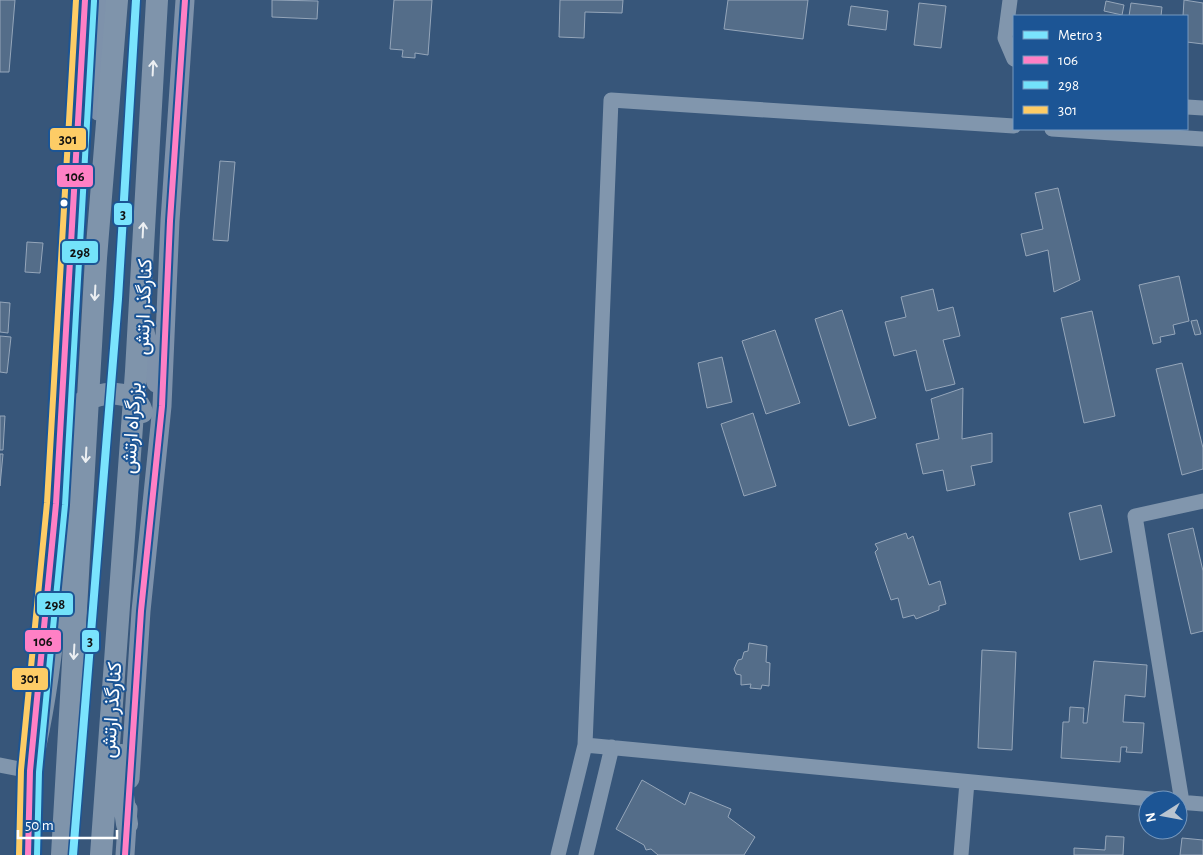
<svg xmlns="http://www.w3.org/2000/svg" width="1203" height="855" viewBox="0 0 1203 855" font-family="'Alegreya Sans',Vazirmatn,sans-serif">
	<rect width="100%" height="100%" fill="#37567a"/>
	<path fill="#546d89" stroke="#95a6ba" d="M0,0H15L9,72H0Z
		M272,0L318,1L317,19L272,17Z
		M394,0H432L428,55L415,53V58L402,57L403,50L390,49Z
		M560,0H623L622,13L585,12L584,38L559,37Z
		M728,0H808L803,39L724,29Z
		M1184,0L1203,3V44L1187,42V16H1183Z
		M1106,1L1124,5L1122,15L1104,11Z
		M919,3L946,6L941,48L914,45Z
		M1131,3L1162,7L1161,16H1129Z
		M851,6L888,11L886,30L848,25Z
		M220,161L235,162L228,241L213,240Z
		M1058,188L1080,280L1054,292L1048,250L1026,256L1021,234L1043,229L1035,193Z
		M27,242L43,243L40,273L25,272Z
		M1179,276L1189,321L1173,325L1175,334L1160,337L1161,342L1153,344L1139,285Z
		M933,289L938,311L953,307L960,336L943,340L955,384L926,391L916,350L894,356L885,322L906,317L901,297Z
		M0,302L10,303L8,333L0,332Z
		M842,310L876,418L849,426L815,319Z
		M1092,311L1115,416L1084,423L1061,318Z
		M1197,320L1201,334L1195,335L1191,321Z
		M775,330L800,403L766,414L742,341Z
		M0,336L11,337L7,373L0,372Z
		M722,357L732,402L707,408L698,363Z
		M1182,363L1203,448V469L1182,475L1156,369Z
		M963,388L962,439L992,433V462L971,466L975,485L947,491L943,470L923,474L916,444L939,439L931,399Z
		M753,413L776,486L744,496L721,424Z
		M0,416H5L3,450H0Z
		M0,454H3L0,486Z
		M1101,505L1112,552L1080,560L1069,513Z
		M1193,528L1203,571V631L1191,634L1168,534Z
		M906,533L908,539L913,536L929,585L940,581L946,604L939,606V610L916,619L914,615L903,618L898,598L891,600L875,552L878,549L875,544Z
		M749,643L767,646L766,662L770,663L769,686L762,685L761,689L750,688L751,684L741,685V675L736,674L734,669L738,660L742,659L744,652L748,651Z
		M982,650L1016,652L1012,750L978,748Z
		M1094,661L1147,665L1145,697L1125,695L1123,722L1144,723L1142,753L1126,752L1127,747H1121L1120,762L1061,758L1063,722H1069L1070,707L1084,708L1083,723H1087Z
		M642,780L685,805L690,792L731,809L728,817L755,837L744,855H658L651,849L646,850L644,845L616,829Z
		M1106,836L1124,837L1123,855H1074V848L1105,850Z
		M1182,838L1203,840V855H1180Z"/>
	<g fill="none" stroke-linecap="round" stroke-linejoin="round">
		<path stroke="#8196ad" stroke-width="15" d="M1010,0L1005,38L1014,59
			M1187,107L1203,108
			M1052,129L1203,139
			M585,745L1161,800
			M0,765L30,771
			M1178,802L1203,804
			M1182,802L1135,516L1203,501
			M558,855L585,745L611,100L1014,126
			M586,855L612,747
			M961,855L967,782"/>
		<path stroke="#7e92ab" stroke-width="19" d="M98,111L100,0
			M144,327L156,383
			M60,433L85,0
			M130,779L141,611L162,406L170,221L185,0
			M28,855L32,751
			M125,855L128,809"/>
		<path stroke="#7f94ab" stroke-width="22" d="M121,755L120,775L127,824
			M31,765C58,653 61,536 68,420C72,413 75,407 83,402C99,391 136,388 142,412
			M62,855L96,258L117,0
			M101,855L136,371L157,0"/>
		<g stroke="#1c5595" stroke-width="10">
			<path id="bus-1" d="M28,855L30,771L56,504L85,0
				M125,855L141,611L162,406L170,221L185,0"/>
		</g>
		<g stroke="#1c5595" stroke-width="10">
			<path id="bus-2" d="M37,855L39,772L65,505L94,1"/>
		</g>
		<g stroke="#1c5595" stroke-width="10">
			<path id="bus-3" d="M19,855L21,770L47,503L76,0"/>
		</g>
		<use href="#bus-1" stroke="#ff80c5" stroke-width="6"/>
		<use href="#bus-2" stroke="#73e2fa" stroke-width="6"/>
		<use href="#bus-3" stroke="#fdcc66" stroke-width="6"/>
		<g stroke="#1c5595" stroke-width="11">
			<path id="metro-1" d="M73,855L118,299L136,0"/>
		</g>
		<use href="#metro-1" stroke="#7ae3fd" stroke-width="8"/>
	</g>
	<defs><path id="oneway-shaft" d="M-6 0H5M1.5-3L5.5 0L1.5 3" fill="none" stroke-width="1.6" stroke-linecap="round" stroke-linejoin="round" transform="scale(1.25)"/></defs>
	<g stroke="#eceff2">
		<use href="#oneway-shaft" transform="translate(153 68) rotate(-87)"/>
		<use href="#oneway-shaft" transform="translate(143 230) rotate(-87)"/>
		<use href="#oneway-shaft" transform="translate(95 293) rotate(93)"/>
		<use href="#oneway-shaft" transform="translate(86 455) rotate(93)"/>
		<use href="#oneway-shaft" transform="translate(74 652) rotate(93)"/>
	</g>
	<circle fill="#fff" stroke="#1c5595" stroke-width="2" cx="64" cy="203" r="4.5"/>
	<g text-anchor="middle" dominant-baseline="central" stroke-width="4" stroke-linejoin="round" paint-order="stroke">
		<g font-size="20" fill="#fff" stroke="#1c5595">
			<text transform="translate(144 307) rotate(-88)">کنارگذر ارتش</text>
			<text transform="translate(132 428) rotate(-86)">بزرگراه ارتش</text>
			<text transform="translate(112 710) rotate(-86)">کنارگذر ارتش</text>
		</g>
	</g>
	<g stroke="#1c5595" stroke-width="2">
		<rect x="49" y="127" width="38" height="24" rx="5" fill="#fdcc66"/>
		<rect x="56" y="164" width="38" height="24" rx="5" fill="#ff80c5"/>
		<rect x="113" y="202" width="20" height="24" rx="5" fill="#7ae3fd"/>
		<rect x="61" y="240" width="38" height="24" rx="5" fill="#73e2fa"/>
		<rect x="36" y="592" width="38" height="24" rx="5" fill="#73e2fa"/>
		<rect x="24" y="629" width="38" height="24" rx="5" fill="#ff80c5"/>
		<rect x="81" y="629" width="19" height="24" rx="5" fill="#7ae3fd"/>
		<rect x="11" y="667" width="38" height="24" rx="5" fill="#fdcc66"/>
	</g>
	<g font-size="14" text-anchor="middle" font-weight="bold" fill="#111">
		<text x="68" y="144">301</text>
		<text x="75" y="181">106</text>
		<text x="123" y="219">3</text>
		<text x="80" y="257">298</text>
		<text x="55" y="609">298</text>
		<text x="43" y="646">106</text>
		<text x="90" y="646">3</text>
		<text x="30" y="683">301</text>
	</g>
	<rect x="1013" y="15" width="175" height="115" fill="#1c5595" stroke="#7799bf"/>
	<rect x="1023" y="31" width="25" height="8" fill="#7ae3fd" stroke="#7799bf"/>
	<text x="1058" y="40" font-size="15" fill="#ffffff">Metro 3</text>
	<rect x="1023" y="56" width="25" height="8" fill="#ff80c5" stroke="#7799bf"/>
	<text x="1058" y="65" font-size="15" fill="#ffffff">106</text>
	<rect x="1023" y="81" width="25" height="8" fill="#73e2fa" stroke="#7799bf"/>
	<text x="1058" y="90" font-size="15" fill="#ffffff">298</text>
	<rect x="1023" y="106" width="25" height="8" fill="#fdcc66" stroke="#7799bf"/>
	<text x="1058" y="115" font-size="15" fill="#ffffff">301</text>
	<g transform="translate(1163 815) rotate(259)"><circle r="24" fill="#1c5595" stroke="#7799bf"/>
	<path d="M0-4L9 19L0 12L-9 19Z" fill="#b9c4d0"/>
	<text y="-8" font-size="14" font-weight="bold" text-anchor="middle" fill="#ffffff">N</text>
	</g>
	<path d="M18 830v8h99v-8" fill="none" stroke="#ffffff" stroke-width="2.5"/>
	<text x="25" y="830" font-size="15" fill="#ffffff" stroke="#1c5595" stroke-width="4" paint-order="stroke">50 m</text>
</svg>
